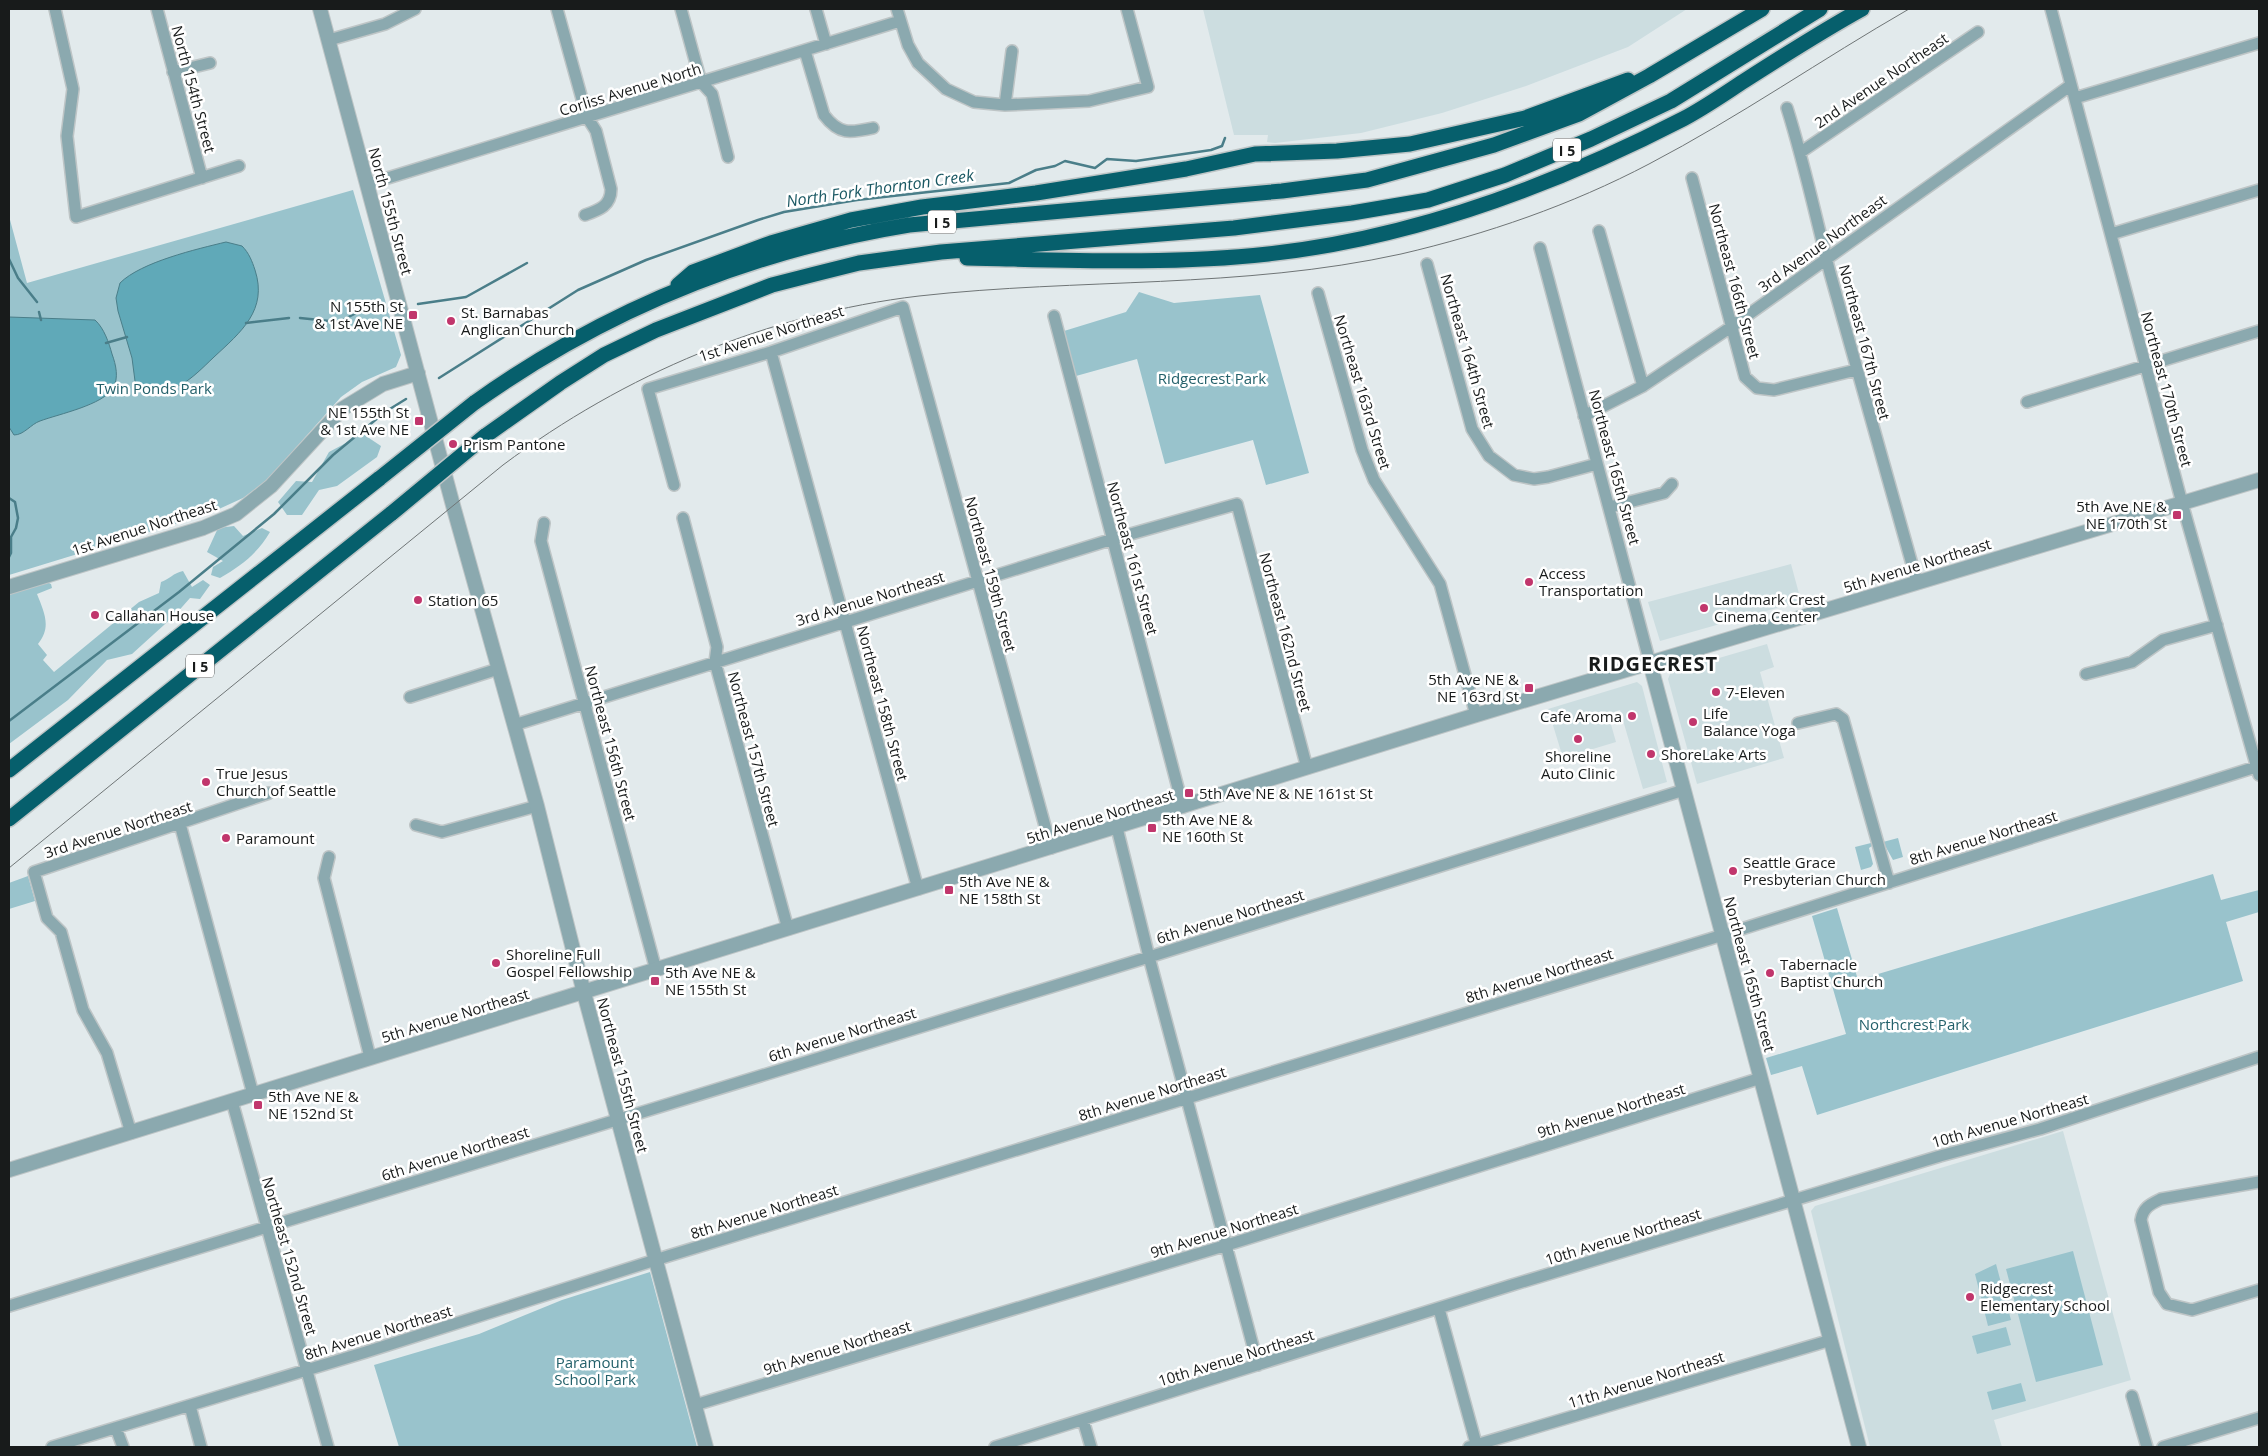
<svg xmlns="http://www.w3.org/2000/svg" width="2268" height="1456" viewBox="0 0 2268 1456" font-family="'Open Sans',sans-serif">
	<rect width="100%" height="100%" fill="#e2eaec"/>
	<path fill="#ccdde0" d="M1203,9H1687L1628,47L1526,86L1442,113L1361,133L1275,143L1267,142L1268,135H1234Z
		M1791,564L1801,601L1660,641L1648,602Z
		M1767,644L1774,667L1760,672L1784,758L1697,784L1668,679L1671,672Z
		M1637,682L1642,686L1667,782L1643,789L1620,710L1608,714L1616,742L1563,758L1548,709Z
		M2063,1131L2131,1380L1994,1420L2002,1447H1870L1811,1211L1815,1206Z"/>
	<path fill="#99c3cc" d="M353,190L401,355L396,367L362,382L341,397L267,480L243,498L208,514L9,575V216L27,283Z
		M1139,292L1174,303L1260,295L1309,473L1266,485L1253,440L1165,464L1137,359L1076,376L1064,331L1126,312Z
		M363,434L381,446L377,457L337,486L319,490L302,515H287L278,502L296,481L312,482L329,452Z
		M234,526L243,536L262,528L270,532C258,553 241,566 220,578L211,575L213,567L223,561L207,552L218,528Z
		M183,571L192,587L203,580L210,585L200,599L190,598L175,615L132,654L107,660L68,700L9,744V595L45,581L51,584L52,588L37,594C44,612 52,627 38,644L47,655L43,660L54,672L139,602L159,593L161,582C170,579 173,573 183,571Z
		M1898,838L1903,857L1893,860L1883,842Z
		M1871,843L1872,846L1869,848L1873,864L1871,867L1861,870L1855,847Z
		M2213,874L2221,900L2259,890V912L2226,922L2243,981L1817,1115L1802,1066L1771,1075L1766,1058L1846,1034L1812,916L1837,908L1858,980Z
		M28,876L35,901L9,909V883Z
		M2073,1251L2103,1365L2036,1382L2006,1269Z
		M1996,1264L2011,1320L1988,1326L1975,1274Z
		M650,1272L697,1447H399L374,1365L479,1334L562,1300Z
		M2006,1327L2011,1345L1977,1354L1972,1336Z
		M2021,1383L2026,1401L1992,1410L1987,1392Z"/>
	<path fill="#60a9b8" stroke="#4a7e89" d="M226,242L242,246C249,253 252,261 255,270C268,310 241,332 214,357C192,378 174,398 141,390L135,381L132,358L118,311L116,298L120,283C141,262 197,249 226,242Z
		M9,317L95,320C104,328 109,343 112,354C116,365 119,378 113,388C103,405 59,414 40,421C31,424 24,435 14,435L9,427Z"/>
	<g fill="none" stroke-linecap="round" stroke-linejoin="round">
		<path stroke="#4a7e89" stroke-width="2.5" d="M9,259L18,278L37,302
			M418,304L466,297L527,263
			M39,312L41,320
			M300,318L339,322L362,310L385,307
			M246,323L289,318
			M106,343L127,337
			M439,378L578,290L646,260L758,220L784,212L857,200L1009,183L1036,170L1055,166L1065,161L1095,168L1107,159L1136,161L1211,150L1222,146L1225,138
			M9,498L15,502L18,518L16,528L11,537V553L9,557
			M9,721L179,592L274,514L333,455L385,412L406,399"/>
		<g stroke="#bec5c6" stroke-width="14">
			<path id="minor" d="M55,9L73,89L67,136L76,217L239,166
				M157,9L202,178
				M557,9L587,117L596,131L611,189C611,206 599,210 585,215
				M681,9L701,82L712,94L728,157
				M816,9L826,44
				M897,9L908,45L918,63L946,89L974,102L1005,105L1089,101L1148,87L1127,9
				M2051,9L2182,503L2259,775
				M329,40L385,24L415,9
				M805,51L824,115C839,135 850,133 873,128
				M173,72L210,63
				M2075,98L2259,43
				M1005,105L1012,51
				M1787,108C1804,162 1816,218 1830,273C1858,376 1887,479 1917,582
				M1801,152L1978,32
				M1692,178L1745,377L1757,388L1774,390L1856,370
				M368,184L900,21
				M1599,231L1643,386
				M2111,234L2259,190
				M1540,248L1650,663
				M1427,264L1472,429L1489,456L1514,475L1534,479L1548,477L1597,464
				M1318,293L1362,450L1374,480L1440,584L1476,715
				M1054,316L1183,807
				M771,352L918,889
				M2027,402L2259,331
				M1584,416L1643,386L1731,327L2071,85
				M674,485L648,389L771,352L903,307L1051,848
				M1610,507L1664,493L1672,484
				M683,518L717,647L715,662L788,929
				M544,523L541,541L656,970
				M2086,674L2132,662L2163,640L2217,625
				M410,697L498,669
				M1798,723L1836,714L1843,719L1889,883
				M514,725L1113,539L1237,504L1307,768
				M180,824L253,1094
				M416,825L442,832L537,806
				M1117,828L1149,957L1258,1365
				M329,857L324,878L370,1057
				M232,1101L328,1447
				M131,1133L107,1053L83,1010L61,932L47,918L34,872L269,793
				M2259,1182L2161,1199C2151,1204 2143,1207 2141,1220L2159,1292L2167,1304L2192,1310L2259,1290
				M9,1306L1149,957L1684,790
				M1439,1309L1477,1447
				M2132,1396L2147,1447
				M695,1405L1227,1245L1761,1078
				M190,1406L201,1447
				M1083,1420L1091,1447
				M116,1428L123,1447
				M52,1447L366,1352L668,1256L1710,939L2259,766
				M995,1447L1512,1285L1940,1156L2040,1129L2259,1057
				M1469,1447L1831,1340
				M2163,1447L2259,1418"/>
		</g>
		<g stroke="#bec5c6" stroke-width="16">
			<path id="tertiary" d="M320,9L454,509L537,806L584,993L706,1447
				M9,587L203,528L236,514L271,486L342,409L383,384L418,373
				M1650,663L1859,1447
				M9,1170L1476,715L2259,480"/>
		</g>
		<g stroke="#bec5c6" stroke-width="18">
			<path id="motorway" d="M967,258C1067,260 1168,265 1268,254C1414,238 1553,186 1683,119C1704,108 1724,94 1744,81C1783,56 1822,31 1862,9
				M678,285L693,272L771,243L851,220L922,207L1036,193L1186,169L1255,154L1337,151L1410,144L1525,118L1628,80
				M474,403C606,309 749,251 909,225L1282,191L1367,180L1494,145L1579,114L1649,76L1762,9
				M485,436L560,383L604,355L656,330L772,285L815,274L859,263L941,252L1234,228L1352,213L1428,200L1505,175L1591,139L1671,101L1820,9
				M9,770L380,478
				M9,819L392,513"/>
		</g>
		<use href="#minor" stroke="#8ba9af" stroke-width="11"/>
		<use href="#tertiary" stroke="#8ba9af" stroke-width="14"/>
		<use href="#motorway" stroke="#065f6c" stroke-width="15"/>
		<path stroke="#6f7576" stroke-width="1" d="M9,868L503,465C625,374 767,314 919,296C1079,278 1242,289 1401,254C1487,234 1571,205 1649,164C1739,117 1822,59 1909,9"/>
		<g stroke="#bec5c6" stroke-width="18" stroke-linecap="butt">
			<path id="motorway-bridge" d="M380,478L474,403
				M392,513L485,436"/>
		</g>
		<use href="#motorway-bridge" stroke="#065f6c" stroke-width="15"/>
	</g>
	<g fill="#c1366c" stroke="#fff" stroke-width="2">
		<rect x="408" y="310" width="10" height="10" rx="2.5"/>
		<circle cx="451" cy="321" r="5"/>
		<rect x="414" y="416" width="10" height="10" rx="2.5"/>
		<circle cx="453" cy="444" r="5"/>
		<rect x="2172" y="510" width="10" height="10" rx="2.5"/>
		<circle cx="1529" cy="582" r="5"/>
		<circle cx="418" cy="600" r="5"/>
		<circle cx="1704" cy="608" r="5"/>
		<circle cx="95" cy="615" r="5"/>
		<rect x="1524" y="683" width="10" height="10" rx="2.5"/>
		<circle cx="1716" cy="692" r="5"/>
		<circle cx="1632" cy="716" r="5"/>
		<circle cx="1693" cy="722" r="5"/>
		<circle cx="1578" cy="739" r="5"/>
		<circle cx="1651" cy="754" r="5"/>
		<circle cx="206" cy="782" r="5"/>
		<rect x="1184" y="788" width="10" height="10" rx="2.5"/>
		<rect x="1147" y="823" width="10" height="10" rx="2.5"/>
		<circle cx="226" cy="838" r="5"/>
		<circle cx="1733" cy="871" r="5"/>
		<rect x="944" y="885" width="10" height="10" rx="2.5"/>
		<circle cx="496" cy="963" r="5"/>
		<circle cx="1770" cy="973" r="5"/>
		<rect x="650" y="976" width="10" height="10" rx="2.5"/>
		<rect x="253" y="1100" width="10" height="10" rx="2.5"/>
		<circle cx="1970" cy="1297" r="5"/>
	</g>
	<g text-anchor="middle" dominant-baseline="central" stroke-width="5" stroke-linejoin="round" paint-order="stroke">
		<g fill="#fff" stroke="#5d5f5f" stroke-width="1">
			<rect x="1553" y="138.5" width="28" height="23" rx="4"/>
			<rect x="928" y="210.5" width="28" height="23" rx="4"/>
			<rect x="186" y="654.5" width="28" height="23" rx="4"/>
		</g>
		<g font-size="14" font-weight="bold" fill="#181b1b">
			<text x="1567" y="150">I 5</text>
			<text x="942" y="222">I 5</text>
			<text x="200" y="666">I 5</text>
		</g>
		<g font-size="15" fill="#181b1b" stroke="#fff">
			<text transform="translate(1881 80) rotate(-34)">2nd Avenue Northeast</text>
			<text transform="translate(194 89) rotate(75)">North 154th Street</text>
			<text transform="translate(630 89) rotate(-17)">Corliss Avenue North</text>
			<text transform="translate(391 211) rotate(75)">North 155th Street</text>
			<text transform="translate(1822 243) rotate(-36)">3rd Avenue Northeast</text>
			<text transform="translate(1735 281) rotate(75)">Northeast 166th Street</text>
			<text transform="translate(771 333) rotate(-18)">1st Avenue Northeast</text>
			<text transform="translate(1865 342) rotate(75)">Northeast 167th Street</text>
			<text transform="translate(1468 351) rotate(74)">Northeast 164th Street</text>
			<text transform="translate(2167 389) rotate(75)">Northeast 170th Street</text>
			<text transform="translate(1363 392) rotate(73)">Northeast 163rd Street</text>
			<text transform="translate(1615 467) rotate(75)">Northeast 165th Street</text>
			<text transform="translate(144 527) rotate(-18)">1st Avenue Northeast</text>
			<text transform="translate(1133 558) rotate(75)">Northeast 161st Street</text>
			<text transform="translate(1917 565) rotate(-17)">5th Avenue Northeast</text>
			<text transform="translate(991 574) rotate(75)">Northeast 159th Street</text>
			<text transform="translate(870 598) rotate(-17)">3rd Avenue Northeast</text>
			<text transform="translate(1286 632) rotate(75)">Northeast 162nd Street</text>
			<text transform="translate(883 703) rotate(75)">Northeast 158th Street</text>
			<text transform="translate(611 743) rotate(75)">Northeast 156th Street</text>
			<text transform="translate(754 749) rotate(75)">Northeast 157th Street</text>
			<text transform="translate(1100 816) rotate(-17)">5th Avenue Northeast</text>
			<text transform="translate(118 829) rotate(-18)">3rd Avenue Northeast</text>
			<text transform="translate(1983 837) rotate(-17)">8th Avenue Northeast</text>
			<text transform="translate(1230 916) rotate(-17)">6th Avenue Northeast</text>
			<text transform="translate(1750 974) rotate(75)">Northeast 165th Street</text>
			<text transform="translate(1539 975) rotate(-17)">8th Avenue Northeast</text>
			<text transform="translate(455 1015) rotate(-17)">5th Avenue Northeast</text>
			<text transform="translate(842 1034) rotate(-17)">6th Avenue Northeast</text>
			<text transform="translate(623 1075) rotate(75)">Northeast 155th Street</text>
			<text transform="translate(1152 1093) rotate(-17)">8th Avenue Northeast</text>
			<text transform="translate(1611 1110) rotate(-17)">9th Avenue Northeast</text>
			<text transform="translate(2010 1120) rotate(-16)">10th Avenue Northeast</text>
			<text transform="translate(455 1153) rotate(-17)">6th Avenue Northeast</text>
			<text transform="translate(764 1211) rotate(-17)">8th Avenue Northeast</text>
			<text transform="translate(1224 1230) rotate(-17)">9th Avenue Northeast</text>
			<text transform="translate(1623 1236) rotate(-17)">10th Avenue Northeast</text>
			<text transform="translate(290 1256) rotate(74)">Northeast 152nd Street</text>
			<text transform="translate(378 1332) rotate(-17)">8th Avenue Northeast</text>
			<text transform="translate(837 1347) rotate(-17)">9th Avenue Northeast</text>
			<text transform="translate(1236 1357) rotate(-17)">10th Avenue Northeast</text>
			<text transform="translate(1646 1379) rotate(-17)">11th Avenue Northeast</text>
		</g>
		<g font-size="15" fill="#181b1b" stroke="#fff" text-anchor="start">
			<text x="403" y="306" text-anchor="end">N 155th St<tspan x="403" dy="17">&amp; 1st Ave NE</tspan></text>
			<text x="461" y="312">St. Barnabas<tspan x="461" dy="17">Anglican Church</tspan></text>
			<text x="409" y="412" text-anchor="end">NE 155th St<tspan x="409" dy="17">&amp; 1st Ave NE</tspan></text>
			<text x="463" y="444">Prism Pantone</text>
			<text x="2167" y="506" text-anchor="end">5th Ave NE &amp;<tspan x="2167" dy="17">NE 170th St</tspan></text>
			<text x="1539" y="573">Access<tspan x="1539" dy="17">Transportation</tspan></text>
			<text x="1714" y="599">Landmark Crest<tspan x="1714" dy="17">Cinema Center</tspan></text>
			<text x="428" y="600">Station 65</text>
			<text x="105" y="615">Callahan House</text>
			<text x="1519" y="679" text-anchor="end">5th Ave NE &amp;<tspan x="1519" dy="17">NE 163rd St</tspan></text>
			<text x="1726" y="692">7-Eleven</text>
			<text x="1703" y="713">Life<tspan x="1703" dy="17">Balance Yoga</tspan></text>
			<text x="1622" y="716" text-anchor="end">Cafe Aroma</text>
			<text x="1661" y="754">ShoreLake Arts</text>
			<text x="1578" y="756" text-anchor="middle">Shoreline<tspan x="1578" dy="17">Auto Clinic</tspan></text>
			<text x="216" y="773">True Jesus<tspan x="216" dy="17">Church of Seattle</tspan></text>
			<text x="1199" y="793">5th Ave NE &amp; NE 161st St</text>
			<text x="1162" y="819">5th Ave NE &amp;<tspan x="1162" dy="17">NE 160th St</tspan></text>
			<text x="236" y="838">Paramount</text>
			<text x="1743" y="862">Seattle Grace<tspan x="1743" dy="17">Presbyterian Church</tspan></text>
			<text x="959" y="881">5th Ave NE &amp;<tspan x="959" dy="17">NE 158th St</tspan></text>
			<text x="506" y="954">Shoreline Full<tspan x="506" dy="17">Gospel Fellowship</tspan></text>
			<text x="1780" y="964">Tabernacle<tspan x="1780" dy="17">Baptist Church</tspan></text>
			<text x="665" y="972">5th Ave NE &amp;<tspan x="665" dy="17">NE 155th St</tspan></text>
			<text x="268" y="1096">5th Ave NE &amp;<tspan x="268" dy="17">NE 152nd St</tspan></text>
			<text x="1980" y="1288">Ridgecrest<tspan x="1980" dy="17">Elementary School</tspan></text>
		</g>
		<g font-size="15" fill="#23606a" stroke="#fff">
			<text x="1212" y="378">Ridgecrest Park</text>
			<text x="154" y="388">Twin Ponds Park</text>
			<text x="1914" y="1024">Northcrest Park</text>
			<text x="595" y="1362">Paramount<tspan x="595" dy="17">School Park</tspan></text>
		</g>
		<g font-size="16" font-style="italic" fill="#1a5863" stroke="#fff">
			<text transform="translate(880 188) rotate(-8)">North Fork Thornton Creek</text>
		</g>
		<g font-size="20" font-weight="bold" letter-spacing="1" fill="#181b1b" stroke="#fff">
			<text x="1653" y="663">RIDGECREST</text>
		</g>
	</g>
	<rect width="2268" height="1456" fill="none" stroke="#181b1b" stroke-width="20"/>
</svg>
